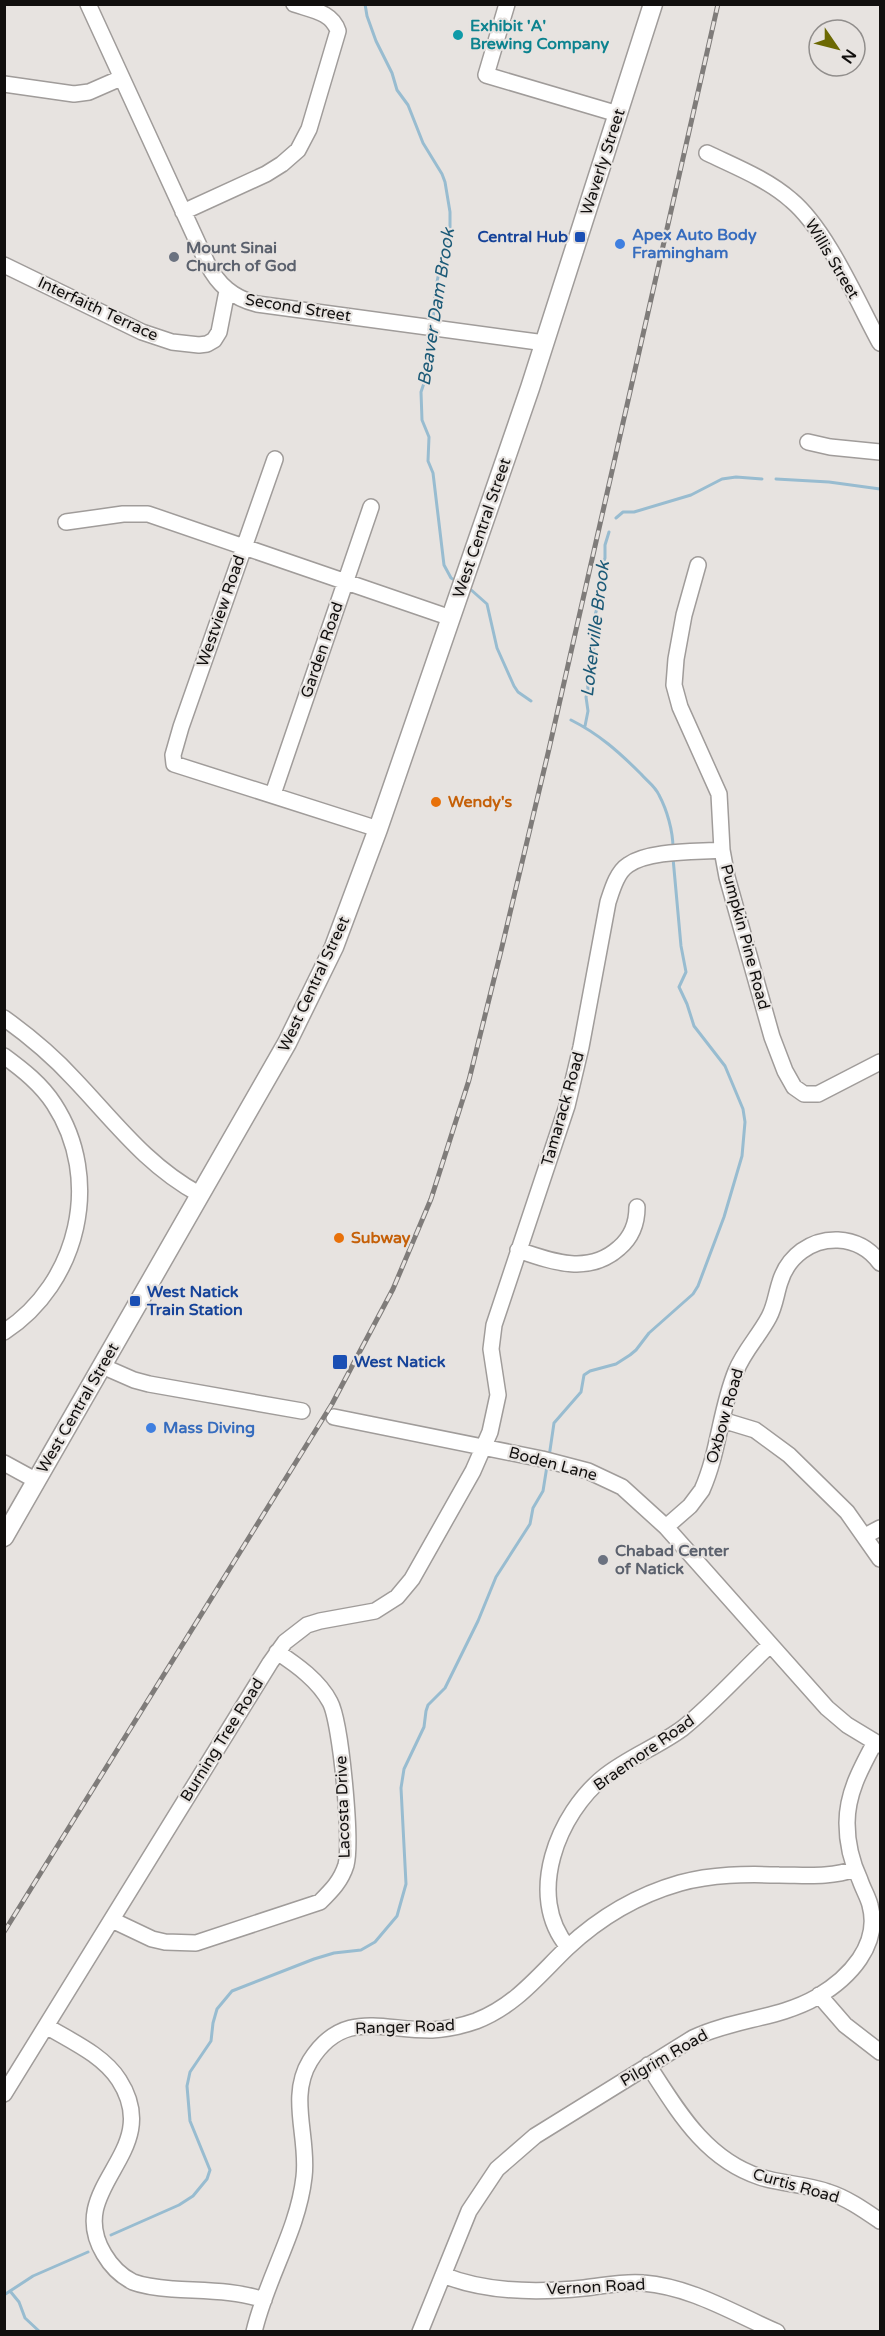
<svg xmlns="http://www.w3.org/2000/svg" width="885" height="2336" viewBox="0 0 885 2336" font-family="'Varela Round',sans-serif">
	<rect width="100%" height="100%" fill="#e7e3e0"/>
	<g fill="none" stroke-linecap="round" stroke-linejoin="round">
		<path stroke="#98bcd0" stroke-width="3" d="M365,4L367,16L376,41L392,73L397,90L408,105L423,143L442,174L445,182L450,212V236L443,254L435,291L433,323
			M432,332L429,368L421,392L422,420L429,437L428,461L433,473L444,565L451,578L458,582
			M776,479L829,482L880,489
			M616,518L623,512H634L691,495L722,479L736,477L762,479
			M469,588L487,604L497,648L514,686L518,692L531,701
			M571,720C599,734 619,752 641,774C647,781 655,786 659,795C667,810 673,831 673,848
			M585,726L588,711L586,697L588,691L587,671L594,648L593,623L597,608L596,600L602,567L605,558V545L609,532
			M549,1457L554,1423L581,1392L584,1375L590,1371L616,1364L630,1355L636,1350L649,1333L693,1294L698,1286L724,1217L742,1156L745,1122L743,1109L725,1066L694,1026L687,1004L679,987L686,972L681,946L673,858
			M111,2235L179,2205L193,2196L207,2179L210,2170L190,2121L187,2086L190,2072L211,2041L213,2023L217,2009L232,1991L314,1959L334,1953L361,1950L375,1942L397,1916L406,1884L401,1788L404,1769L424,1727L426,1711L428,1705L445,1688L478,1621L496,1577L530,1524L533,1508L543,1491L547,1466
			M10,2291L19,2302L25,2318L40,2332
			M4,2295L33,2276L88,2252"/>
		<g stroke="#a09c9a" stroke-width="18">
			<path id="minor" d="M88,4L207,263C218,285 233,298 257,304L545,343
				M507,4L486,75L618,114
				M4,84L74,94L89,92L121,78
				M707,153C736,167 767,179 791,200C827,230 857,301 880,343
				M183,212L266,174L282,164L298,150L309,129L338,31C332,12 312,10 294,4
				M4,265L142,332L172,342L199,345L207,344L214,340L219,332L227,291
				M808,442L830,447L880,452
				M275,459L181,727L173,755L174,764L378,829
				M66,522L123,514H148L451,618
				M698,565L684,615L676,659L674,685L680,707L719,794L722,850L727,877L772,1037L785,1071L794,1087L804,1094H818L880,1062
				M273,794L371,507
				M4,1018C29,1036 53,1056 74,1079C114,1121 147,1166 199,1194
				M4,1056C23,1070 41,1084 54,1104C103,1179 79,1283 4,1332
				M518,1250C553,1262 589,1275 619,1248C632,1237 637,1224 637,1207
				M102,1366L134,1380L149,1384L302,1411
				M334,1417L542,1459L588,1471L622,1487L666,1527L827,1708L847,1725L880,1745
				M722,1420L755,1430L789,1455L847,1512L880,1559
				M4,1463L37,1481
				M666,1527L690,1506L702,1490C719,1452 720,1410 736,1371C744,1351 759,1336 769,1317C775,1306 776,1294 780,1282C788,1256 811,1239 838,1240C855,1241 870,1249 880,1263
				M865,1536L880,1528
				M112,1920L152,1939L165,1942L196,1943L320,1902C332,1890 341,1881 346,1865C352,1842 341,1722 330,1702C319,1681 297,1665 277,1652
				M568,1947C525,1896 558,1813 605,1776C629,1757 659,1746 683,1728C714,1703 741,1672 770,1645
				M819,1995L845,2025L880,2052
				M46,2026C71,2041 103,2055 119,2080C166,2153 63,2186 104,2254C111,2266 121,2276 133,2282C146,2287 160,2288 173,2289C203,2291 235,2290 264,2300
				M648,2065C678,2111 705,2159 760,2177C782,2184 806,2184 828,2192C847,2198 864,2210 880,2221
				M4,2094L270,1663L285,1642L307,1625L320,1621L375,1611L397,1597L412,1579L473,1471L490,1432L498,1395L491,1349L494,1325L567,1106L581,1047L608,902C612,890 617,872 628,865C649,850 697,852 722,850
				M443,2275C487,2293 537,2293 584,2288C603,2286 624,2281 643,2283C692,2287 733,2313 777,2332
				M254,2332C266,2279 298,2231 304,2177C309,2138 288,2097 310,2061C343,2008 383,2031 432,2030C447,2029 462,2026 476,2021C515,2006 538,1976 567,1948C599,1918 638,1895 680,1883C713,1874 745,1874 779,1875C805,1875 830,1878 855,1869
				M420,2332L469,2211L497,2169L535,2136L693,2038C733,2019 779,2019 817,1997C849,1978 881,1945 870,1905C868,1897 863,1889 860,1880C852,1863 847,1842 847,1823C847,1793 861,1768 875,1742"/>
		</g>
		<g stroke="#a09c9a" stroke-width="21">
			<path id="major" d="M4,1537L287,1043L334,947L378,829L530,388L653,4"/>
		</g>
		<use href="#minor" stroke="#fff" stroke-width="15"/>
		<use href="#major" stroke="#fff" stroke-width="18"/>
		<g stroke="#7f7c7a" stroke-width="5">
			<path id="rail" d="M4,1932L332,1404L393,1289L431,1199L469,1080L501,951L549,749L718,4"/>
		</g>
		<use href="#rail" stroke="#e7e3e0" stroke-width="3" stroke-dasharray="9" stroke-linecap="butt"/>
	</g>
	<circle fill="#0f9aa8" stroke="#e7e3e0" stroke-width="2" cx="458" cy="35" r="6"/>
	<g fill="#1a4fb4" stroke="#e7e3e0" stroke-width="2">
		<rect x="574" y="231" width="12" height="12" rx="3"/>
		<rect x="129" y="1295" width="12" height="12" rx="3"/>
		<rect x="332" y="1354" width="16" height="16" rx="3"/>
	</g>
	<g fill="#3f7fe0" stroke="#e7e3e0" stroke-width="2">
		<circle cx="620" cy="244" r="6"/>
		<circle cx="151" cy="1428" r="6"/>
	</g>
	<g fill="#6b7280" stroke="#e7e3e0" stroke-width="2">
		<circle cx="174" cy="257" r="6"/>
		<circle cx="603" cy="1560" r="6"/>
	</g>
	<g fill="#e8710a" stroke="#e7e3e0" stroke-width="2">
		<circle cx="436" cy="802" r="6"/>
		<circle cx="339" cy="1238" r="6"/>
	</g>
	<g text-anchor="middle" dominant-baseline="central" stroke-width="4.5" stroke-linejoin="round" paint-order="stroke">
		<g font-size="16" font-weight="bold" fill="#0d838f" stroke="#e7e3e0" text-anchor="start">
			<text x="470" y="26">Exhibit 'A'<tspan x="470" dy="18">Brewing Company</tspan></text>
		</g>
		<g font-size="16" fill="#110f0e" stroke="#e7e3e0">
			<text transform="translate(603 162) rotate(-72)">Waverly Street</text>
			<text transform="translate(832 259) rotate(59)">Willis Street</text>
			<text transform="translate(298 308) rotate(9)">Second Street</text>
			<text transform="translate(98 309) rotate(25)">Interfaith Terrace</text>
			<text transform="translate(482 528) rotate(-71)">West Central Street</text>
			<text transform="translate(221 611) rotate(-71)">Westview Road</text>
			<text transform="translate(322 650) rotate(-71)">Garden Road</text>
			<text transform="translate(745 937) rotate(75)">Pumpkin Pine Road</text>
			<text transform="translate(314 984) rotate(-65)">West Central Street</text>
			<text transform="translate(563 1109) rotate(-74)">Tamarack Road</text>
			<text transform="translate(78 1408) rotate(-60)">West Central Street</text>
			<text transform="translate(725 1416) rotate(-74)">Oxbow Road</text>
			<text transform="translate(553 1464) rotate(15)">Boden Lane</text>
			<text transform="translate(222 1740) rotate(-58)">Burning Tree Road</text>
			<text transform="translate(644 1753) rotate(-35)">Braemore Road</text>
			<text transform="translate(343 1807) rotate(-92)">Lacosta Drive</text>
			<text transform="translate(405 2027) rotate(-2)">Ranger Road</text>
			<text transform="translate(664 2058) rotate(-30)">Pilgrim Road</text>
			<text transform="translate(796 2186) rotate(16)">Curtis Road</text>
			<text transform="translate(596 2287) rotate(-3)">Vernon Road</text>
		</g>
		<g font-size="16" font-weight="bold" fill="#366cbe" stroke="#e7e3e0" text-anchor="start">
			<text x="632" y="235">Apex Auto Body<tspan x="632" dy="18">Framingham</tspan></text>
			<text x="163" y="1428">Mass Diving</text>
		</g>
		<g font-size="16" font-weight="bold" fill="#164399" stroke="#e7e3e0" text-anchor="start">
			<text x="568" y="237" text-anchor="end">Central Hub</text>
			<text x="147" y="1292">West Natick<tspan x="147" dy="18">Train Station</tspan></text>
			<text x="354" y="1362">West Natick</text>
		</g>
		<g font-size="16" font-weight="bold" fill="#5b616d" stroke="#e7e3e0" text-anchor="start">
			<text x="186" y="248">Mount Sinai<tspan x="186" dy="18">Church of God</tspan></text>
			<text x="615" y="1551">Chabad Center<tspan x="615" dy="18">of Natick</tspan></text>
		</g>
		<g font-size="16" font-weight="bold" fill="#c56008" stroke="#e7e3e0" text-anchor="start">
			<text x="448" y="802">Wendy's</text>
			<text x="351" y="1238">Subway</text>
		</g>
		<g font-size="18" font-style="italic" fill="#1c5a77" stroke="#e7e3e0">
			<text transform="translate(436 307) rotate(-81)">Beaver Dam Brook</text>
			<text transform="translate(595 629) rotate(-83)">Lokerville Brook</text>
		</g>
	</g>
	<rect width="885" height="2336" fill="none" stroke="#110f0e" stroke-width="12"/>
	<g transform="translate(837 48) rotate(125)"><circle r="28" fill="#e7e3e0" stroke="#918e8c" stroke-width="1.5"/>
	<path d="M0-4.5L10 22L0 15L-10 22Z" fill="#6c6903"/>
	<text y="-9" font-size="16" font-weight="bold" text-anchor="middle" fill="#110f0e">N</text>
	</g>
</svg>
